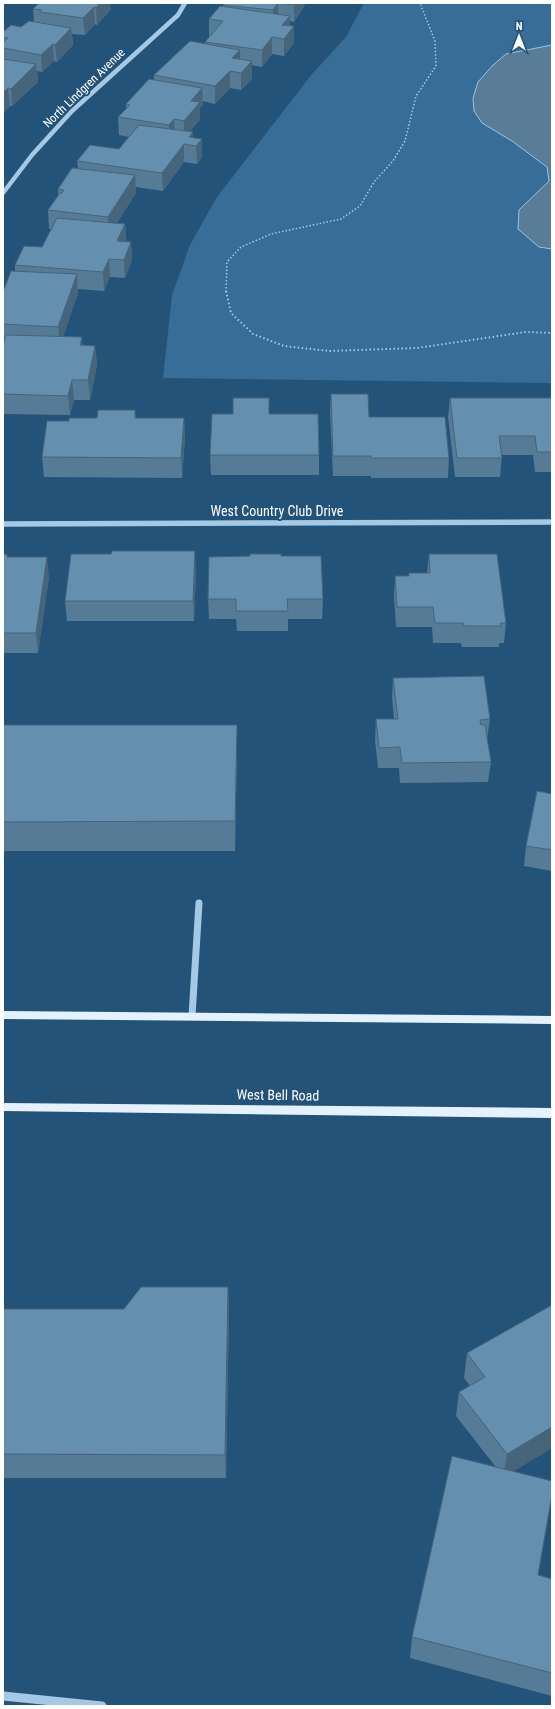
<svg xmlns="http://www.w3.org/2000/svg" width="555" height="1709" viewBox="0 0 555 1709" font-family="'Roboto Condensed',sans-serif">
	<rect width="100%" height="100%" fill="#235379"/>
	<path fill="#376d96" d="M364,3H552V383L163,378L172,295L190,245L217,197L312,74L346,37Z"/>
	<path fill="#597c97" stroke="#99c5e5" d="M552,45V249L539,247L518,229L519,210L549,181L547,167L512,141L482,123L474,111L473,98L478,82L492,66L506,54Z"/>
	<g fill="none" stroke-linecap="round" stroke-linejoin="round">
		<path stroke="#a5c9e4" stroke-width="1.5" stroke-dasharray="1.5 2" stroke-linecap="butt" d="M226,292L227,262L241,247L271,234L341,219L360,206L374,182L393,161L405,141L416,96L436,66L435,41L420,3"/>
		<path stroke="#a5c9e4" stroke-width="2" stroke-dasharray="1.5 2.5" stroke-linecap="butt" d="M226,291L231,313L253,334L284,346L329,351L417,348L526,332L552,333"/>
		<path stroke="#a5c9e4" stroke-width="4.5" d="M3,193L32,155L72,111L178,15L185,3"/>
		<path stroke="#a5c9e4" stroke-width="5.5" d="M3,524L552,522"/>
		<path stroke="#a5c9e4" stroke-width="7" d="M192,1016L199,903"/>
		<path stroke="#a5c9e4" stroke-width="9" d="M3,1696L102,1706"/>
		<path fill="#e5f1fc" fill-rule="evenodd" d="M3,1011L552,1016V1024L3,1019Z
			M3,1103L552,1108V1118L3,1111Z"/>
	</g>
	<path fill="#567b96" d="M37,3L111,9L97,25L95,24L85,35L72,34L73,45L57,62L54,61L42,72L37,71L38,82L12,106H10L3,113V32L21,27L34,22L33,9L37,6Z
		M225,3H305V5L294,22L290,21V26L294,43L284,56L272,54L262,67L252,65V79L241,90L230,88L215,104L203,101V105L200,108V120L190,131L202,157L197,164L184,162L163,191L136,187V193L117,223L125,224L126,241L131,242L132,260L125,278L110,277L104,291L78,289V293L63,337H82V345L95,346L97,365L90,400H74L70,415L3,414V292L15,271V265L42,247L51,229H49L48,210L58,195V189L78,168L77,161L119,149L129,137L119,135L118,117L126,109V104L154,80V75L205,44V42L210,36H209V19L223,7V5Z
		M331,394L369,417L449,458L448,478H371V476H333L330,413Z
		M450,398H552V472H535L533,455H502L500,477H455L448,417Z
		M135,410L136,418H184L185,437L182,478L44,477L42,457L69,421L97,418Z
		M269,414L319,455V475H211L210,455Z
		M7,554V557L49,577L38,653H3V555Z
		M429,554L506,623L504,643H499V647H462L461,643H433L432,627H396L394,596L395,576H409V573H427Z
		M281,556L323,599L322,619H288V631H237L236,619H209L208,599Z
		M196,571L194,621H67L65,601Z
		M393,678L490,719L487,740L491,762L488,782L400,783L399,768H378L375,740L376,719H394L392,698Z
		M3,725L237,754L235,851H3Z
		M552,794V871L524,866L526,846Z
		M228,1287L229,1312L226,1478H3V1309H124Z
		M552,1305V1448L513,1471L538,1575L552,1579V1696L410,1658L412,1637L495,1466L456,1416L459,1392L470,1386L464,1378L467,1353Z"/>
	<path fill="#46647a" d="M100,3H110L111,9L97,25L96,8Z
		M278,3V20L273,27V10Z
		M295,3H305V5L294,22V5Z
		M94,7L95,24L85,35L83,18Z
		M290,16V32L294,26V43L284,56V39L282,25Z
		M71,28L73,45L57,62L55,45Z
		M272,37V54L262,67V50Z
		M53,44L54,61L42,72L41,55Z
		M240,50V67L232,58Z
		M252,61V79L241,90V73Z
		M36,64L38,82L12,106L11,89Z
		M230,71V88L215,104V86Z
		M8,88L10,106L3,113V93Z
		M202,88L203,105L200,108V120L184,138V121L191,101Z
		M174,119L175,137L169,143V125Z
		M193,132V146L189,137Z
		M202,139V157L197,164L196,146Z
		M184,144V162L163,191L162,173Z
		M135,175L136,193L109,236L108,217Z
		M125,224L126,242L117,241Z
		M131,242L132,260L125,278L124,260Z
		M109,259L110,277L104,291L103,272Z
		M77,274L78,293L60,346L58,327Z
		M82,337L83,356L80,345Z
		M95,346L97,365L90,400L88,380Z
		M72,380L74,400L70,415L68,396Z
		M184,418L185,437L182,478L181,458Z
		M195,551L196,571L194,621L193,601Z
		M47,557L49,577L38,653L36,633Z
		M237,725V754L235,851V821Z
		M228,1287L229,1312L226,1478L225,1455Z
		M552,1427V1448L503,1478L507,1454Z"/>
	<path fill="#648fae" stroke="#46647a" d="M37,3H100L96,8L94,7L83,18L40,12L42,10L33,9L39,3Z
		M225,3H278L273,10L223,5Z
		M278,3H295L294,5Z
		M220,6L290,16L282,25L294,26L284,39L272,37L262,50L205,42L223,21L209,19Z
		M29,21L71,28L55,45L53,44L41,55L3,48V42L8,38H3V32L11,25L21,27Z
		M190,41L240,50L232,58L252,61L241,73L230,71L215,86L154,75Z
		M3,59L36,64L11,89L8,88L3,93Z
		M149,79L202,88L191,101L200,102L184,121L174,119L169,125L118,117L130,105L126,104Z
		M139,125L193,132L189,137L202,139L196,146L184,144L162,173L77,161L90,145L119,149Z
		M72,168L135,175L108,217L48,210L60,193H62L64,190L58,189Z
		M57,218L125,224L117,241L131,242L124,260L109,259L103,272L15,265L24,246L42,247Z
		M11,271L77,274L58,327L3,324V292Z
		M6,335L82,337L80,345L95,346L88,380H72L68,396L3,394V345Z
		M331,394H368L369,417H445L449,458H371V456H333Z
		M233,398H269V414H318L319,455H210L212,414H233Z
		M450,398H552V452H537L535,436H499L502,458H457Z
		M98,410H135V418H184L181,458L42,457L47,421H69V418H97Z
		M112,551H195L193,601H65L71,554H111Z
		M7,554V557H47L36,633H3V555Z
		M250,554H281V556H321L323,599H287L288,611H236V599H208L209,557L250,556Z
		M429,554H497L506,623H500L501,626H464L463,623H435L433,607H397L395,576H409V573H430Z
		M484,676L490,719L480,720L481,725H485L491,762L402,763L400,747L379,748L376,719H398L393,678Z
		M3,725H237L235,821L3,822Z
		M537,791L552,794V850L526,846Z
		M141,1287H228L225,1455L3,1454V1309H124Z
		M552,1305V1427L507,1454L459,1392L485,1377L467,1353Z
		M452,1456L552,1481V1495L538,1575L552,1579V1673L412,1637Z"/>
	<g text-anchor="middle" dominant-baseline="central" stroke-width="4" stroke-linejoin="round" paint-order="stroke">
		<g font-size="12" fill="#fff" stroke="#235379">
			<text transform="translate(84 88) rotate(-44)">North Lindgren Avenue</text>
		</g>
		<g font-size="14" fill="#fff" stroke="#235379">
			<text x="277" y="511">West Country Club Drive</text>
			<text transform="translate(278 1095) rotate(1)">West Bell Road</text>
		</g>
	</g>
	<rect width="555" height="1709" fill="none" stroke="#ffffff" stroke-width="8"/>
	<g transform="translate(519 36)" stroke="#235379" stroke-width="3" paint-order="stroke">
	<path d="M0-3L7 15L0 10L-7 15Z" fill="#ffffff"/>
	<text y="-6" font-size="11" font-weight="bold" text-anchor="middle" fill="#ffffff">N</text>
	</g>
</svg>
